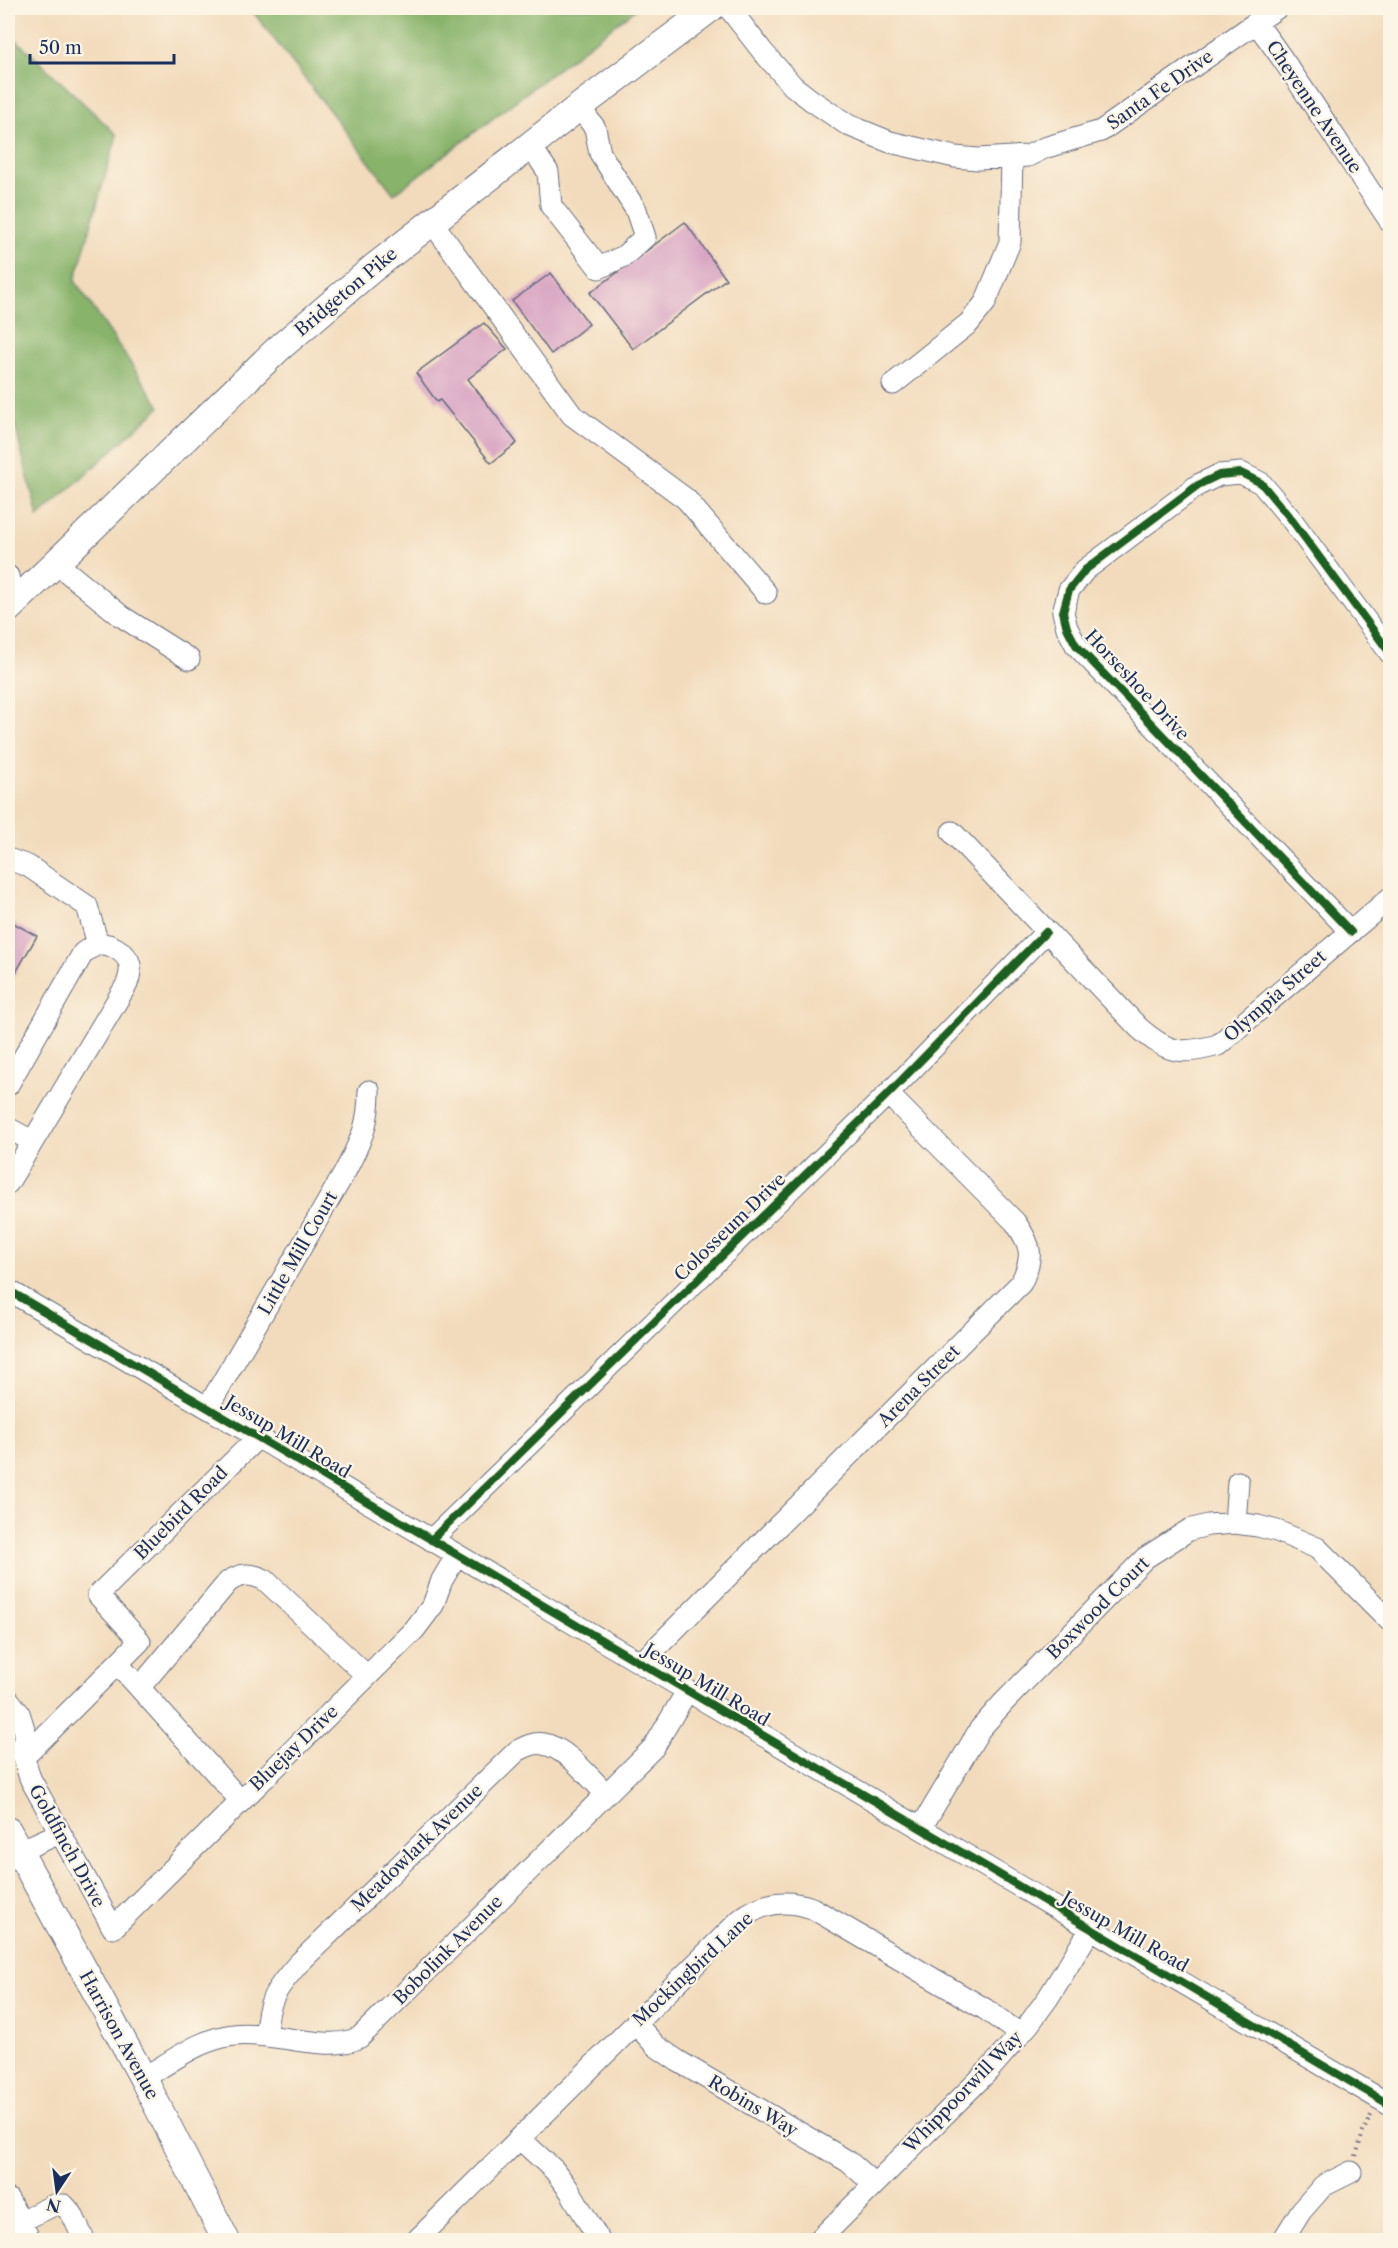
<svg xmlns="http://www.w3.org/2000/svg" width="1398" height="2248" viewBox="0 0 1398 2248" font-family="'Libre Caslon Text',serif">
	<rect width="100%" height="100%" fill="#fcf5e5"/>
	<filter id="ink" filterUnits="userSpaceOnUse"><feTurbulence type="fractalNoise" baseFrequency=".0167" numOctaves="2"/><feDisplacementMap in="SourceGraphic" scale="12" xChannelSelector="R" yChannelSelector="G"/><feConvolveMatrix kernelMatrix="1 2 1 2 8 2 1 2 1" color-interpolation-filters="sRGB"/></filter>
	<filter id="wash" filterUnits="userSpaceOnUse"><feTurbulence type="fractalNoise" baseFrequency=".008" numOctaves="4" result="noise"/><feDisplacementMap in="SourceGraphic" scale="24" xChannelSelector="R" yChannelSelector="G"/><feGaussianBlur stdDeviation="1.35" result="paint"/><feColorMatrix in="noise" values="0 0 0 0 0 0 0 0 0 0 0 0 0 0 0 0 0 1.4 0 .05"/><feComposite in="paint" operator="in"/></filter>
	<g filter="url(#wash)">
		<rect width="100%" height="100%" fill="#f2dbbc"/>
		<path fill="#88b36b" stroke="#527164" stroke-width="1.5" d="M250,8H637L394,194Z
			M8,32L117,135L75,281L160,407L38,517L8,398Z"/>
		<g id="blocks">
			<path fill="#d59ec0" d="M685,222L726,279L633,349L590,293Z
				M551,273L589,324L551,354L512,301Z
				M484,323L507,349L468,379L517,443L491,463L440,400L437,402L416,373Z
				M8,920L37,936L8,986Z"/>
		</g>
	</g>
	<g filter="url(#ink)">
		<use href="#blocks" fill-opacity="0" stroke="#666b7f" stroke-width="1.5"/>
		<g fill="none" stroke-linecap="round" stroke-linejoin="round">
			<g stroke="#666b7f" stroke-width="23">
				<path id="minor" d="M729,8L763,52L793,86L811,100L848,125L890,142L955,157L978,159L1028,156L1044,148L1101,131L1277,8
					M1257,24C1305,87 1345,155 1390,221
					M530,145L548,172L551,206L599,268L624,256L645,237L636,210L600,153L595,128L579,107
					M432,222L572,415L686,499L766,593
					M893,384L969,323L985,303L1010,242L1012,158
					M56,563L121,616L189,659
					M8,576L14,603
					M952,832L1139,1028C1169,1054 1181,1055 1218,1045L1390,898
					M8,859L28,866L87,906L98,944
					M1351,932L1076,645L1067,628L1063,612L1069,590L1085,570L1198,485L1219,475L1241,473L1261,483L1291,519L1390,653
					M8,1085L83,953C87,950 92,947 96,945C108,941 127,952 130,965C131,972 129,978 127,984L8,1183
					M8,1128L32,1141
					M8,1290L1390,2105
					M208,1407L345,1172C360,1141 369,1127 369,1091
					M1235,1523L1238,1482
					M431,1540L888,1094L1046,932
					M641,1663L1021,1283C1034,1256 1032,1246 1015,1222L888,1094
					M118,1664L240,1800
					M140,1687L228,1582C241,1573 251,1573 265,1580L367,1676
					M8,1699L19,1713L26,1735L20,1750C26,1757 26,1770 31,1780L113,1928L415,1629L433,1605L442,1580L457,1555
					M25,1756L140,1641L98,1595L258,1437
					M921,1828L980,1729L1004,1702L1145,1558L1189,1530L1208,1525L1235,1523L1258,1526L1277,1531L1317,1548L1390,1621
					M8,1856L60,1833
					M635,2023L656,2046L678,2061L849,2162L874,2184
					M266,2036C267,2001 275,1990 298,1964L517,1751C525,1747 534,1742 543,1744C566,1747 590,1778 606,1794
					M143,2078C173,2061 199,2039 234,2035C270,2030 330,2054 360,2037L654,1747L687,1691
					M520,2139L554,2170L570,2191L599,2240
					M8,2199L30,2240
					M21,2221L54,2205H64L72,2214L84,2240
					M417,2240L740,1920C761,1902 786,1899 812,1908L985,2009L1020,2034
					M819,2240L989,2070L1029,2024L1048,1998L1090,1930
					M1283,2240L1301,2211L1323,2186L1351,2172"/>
			</g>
			<g stroke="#666b7f" stroke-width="29">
				<path id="major" d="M8,609L278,349L372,269L579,107L711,8
					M8,1831L143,2078L226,2240"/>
			</g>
			<path stroke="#666b7f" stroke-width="4" stroke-dasharray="1.5 4.5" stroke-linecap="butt" d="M1356,2156L1363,2132L1371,2115"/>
			<use href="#minor" stroke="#fff" stroke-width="21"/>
			<use href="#major" stroke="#fff" stroke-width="27"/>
			<g stroke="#fcf5e5" stroke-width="11">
				<path id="cycleway" d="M1351,932L1076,645L1067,628L1063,612L1069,590L1085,570L1198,485L1219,475L1241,473L1261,483L1291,519L1390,653
					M8,1290L1390,2105
					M431,1540L888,1094L1046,932"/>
			</g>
			<use href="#cycleway" stroke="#1b5e20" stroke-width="8"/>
		</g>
	</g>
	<g text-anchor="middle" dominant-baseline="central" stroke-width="4.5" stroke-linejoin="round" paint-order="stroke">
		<g font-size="18" fill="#1b2f5e" stroke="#fcf5e5">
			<text transform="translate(1160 90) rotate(-35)">Santa Fe Drive</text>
			<text transform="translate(1314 107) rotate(56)">Cheyenne Avenue</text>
			<text transform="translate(346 292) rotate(-40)">Bridgeton Pike</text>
			<text transform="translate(1137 685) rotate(47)">Horseshoe Drive</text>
			<text transform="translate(1275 996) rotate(-41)">Olympia Street</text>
			<text transform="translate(730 1227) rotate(-44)">Colosseum Drive</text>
			<text transform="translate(298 1253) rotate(-60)">Little Mill Court</text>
			<text transform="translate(919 1386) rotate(-45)">Arena Street</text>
			<text transform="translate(288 1437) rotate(31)">Jessup Mill Road</text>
			<text transform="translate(181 1513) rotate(-45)">Bluebird Road</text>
			<text transform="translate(1098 1608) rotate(-45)">Boxwood Court</text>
			<text transform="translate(707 1685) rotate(31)">Jessup Mill Road</text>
			<text transform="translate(294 1748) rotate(-44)">Bluejay Drive</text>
			<text transform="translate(67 1846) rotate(61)">Goldfinch Drive</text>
			<text transform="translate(417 1848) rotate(-44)">Meadowlark Avenue</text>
			<text transform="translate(1125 1932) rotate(30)">Jessup Mill Road</text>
			<text transform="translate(448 1950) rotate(-45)">Bobolink Avenue</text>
			<text transform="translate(693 1969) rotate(-43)">Mockingbird Lane</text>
			<text transform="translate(119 2035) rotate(61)">Harrison Avenue</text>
			<text transform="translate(963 2092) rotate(-46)">Whippoorwill Way</text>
			<text transform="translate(753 2106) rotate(31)">Robins Way</text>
		</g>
	</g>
	<rect width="1398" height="2248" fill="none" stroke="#fcf5e5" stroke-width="30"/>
	<g transform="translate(57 2191) rotate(193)" stroke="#fcf5e5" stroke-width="4.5" paint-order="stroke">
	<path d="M0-4.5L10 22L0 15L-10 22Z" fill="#1b2f5e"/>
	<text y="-9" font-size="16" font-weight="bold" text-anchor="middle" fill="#1b2f5e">N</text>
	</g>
	<path d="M30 54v9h144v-9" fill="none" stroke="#1b2f5e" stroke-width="3"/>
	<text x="39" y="54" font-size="18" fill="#1b2f5e" stroke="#fcf5e5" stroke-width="4.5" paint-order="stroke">50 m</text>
</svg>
